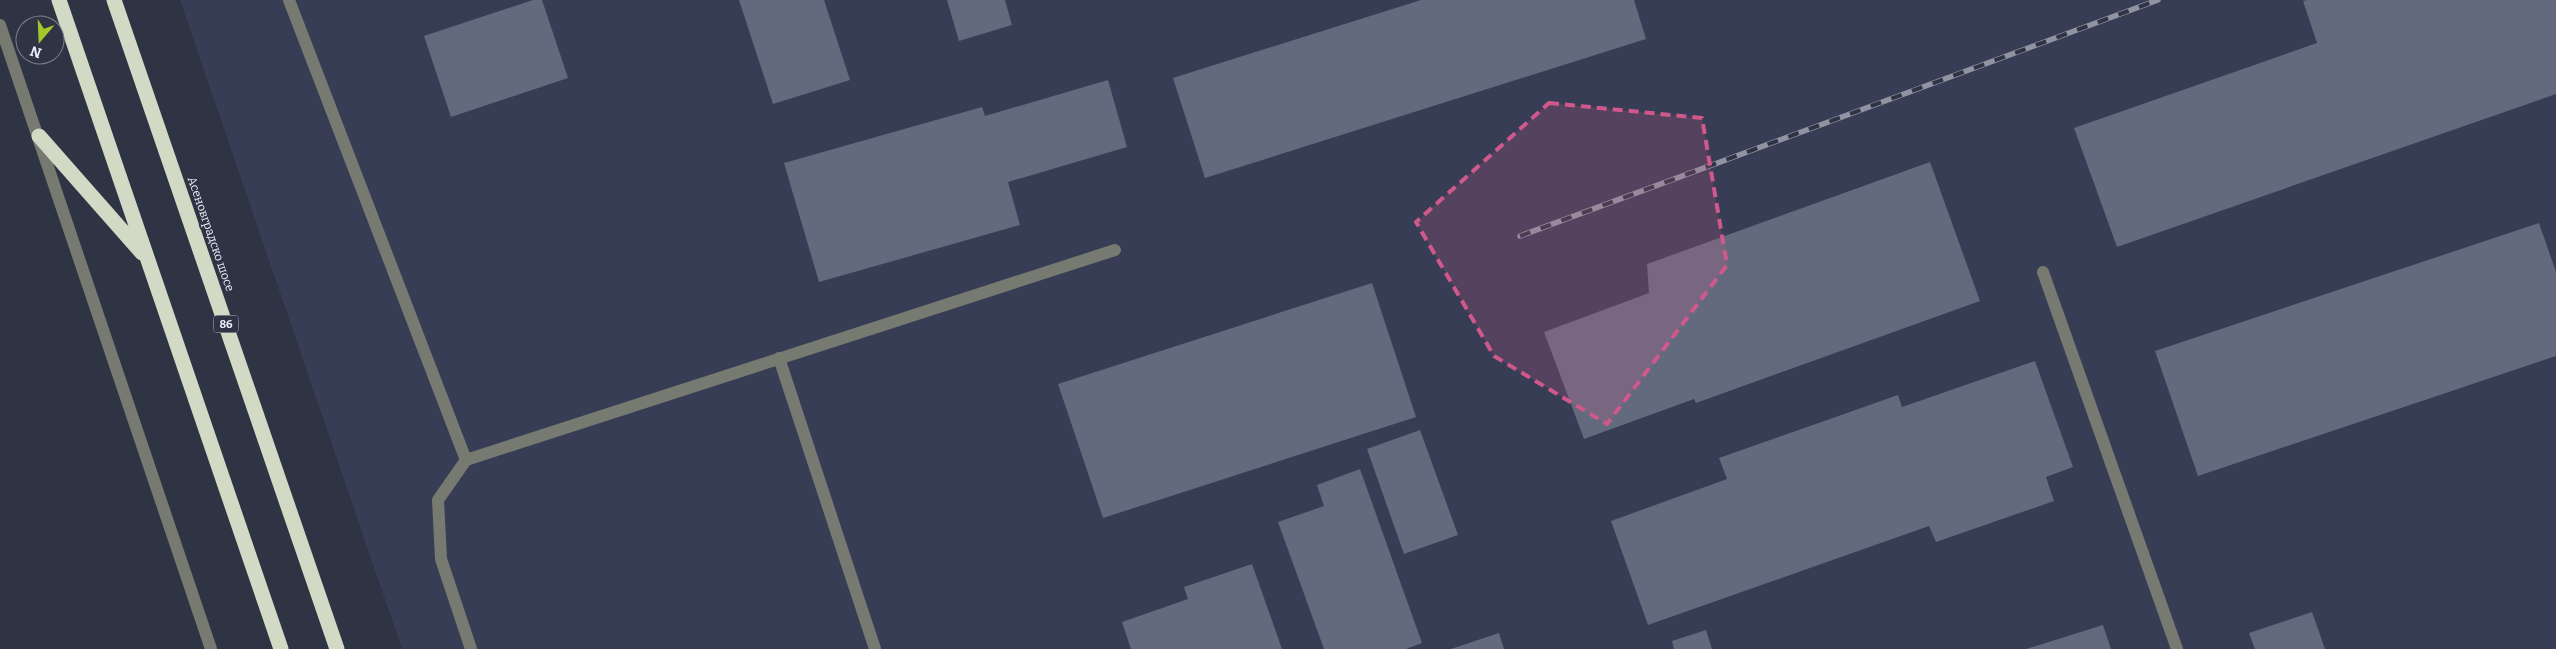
<svg xmlns="http://www.w3.org/2000/svg" width="2556" height="649" viewBox="0 0 2556 649" font-family="Bitter,serif">
	<rect width="100%" height="100%" fill="#2f3445"/>
	<path fill="#363d54" d="M180,0H2556V649H402Z"/>
	<path fill="#646a7d" d="M533,0H542L568,78L451,117L424,36Z
		M739,0H824L850,80L773,104Z
		M947,0H1005L1012,25L959,41Z
		M1421,0H1634L1646,39L1205,178L1173,78Z
		M2307,0H2556V94L2117,247L2074,128L2317,43L2303,1Z
		M1108,80L1127,147L1008,182L1020,225L819,282L784,163L982,107L985,116Z
		M1930,162L1980,301L1696,403L1694,399L1584,439L1544,332L1649,293L1647,264Z
		M2539,223L2556,272V356L2198,476L2155,351Z
		M1372,283L1416,417L1103,518L1058,384Z
		M2035,361L2073,467L2046,477L2054,501L1936,542L1929,526L1648,625L1611,521L1727,479L1719,458L1898,395L1902,407Z
		M1420,430L1458,535L1404,554L1367,449Z
		M1360,469L1422,643L1406,649H1324L1278,522L1324,506L1317,485Z
		M1252,564L1282,649H1131L1122,622L1188,599L1184,587Z
		M2312,612L2325,649H2255L2249,633Z
		M2103,625L2111,649H2026Z
		M1706,630L1712,649H1674L1672,641Z
		M1499,633L1504,649H1451Z"/>
	<g fill="none" stroke-linecap="round" stroke-linejoin="round">
		<path stroke="#777a71" stroke-width="12" d="M289,0L466,460
			M0,25L211,649
			M2043,272L2177,649
			M779,358L875,649
			M471,649L441,559L438,500L466,460L1115,250"/>
		<path stroke="#d2d9c4" stroke-width="15" d="M59,0L281,649
			M114,0L337,649
			M39,136L142,253"/>
		<g stroke="#9094a2" stroke-width="5.5">
			<path id="rail" d="M1520,236L2158,0"/>
		</g>
		<use href="#rail" stroke="#2f3445" stroke-width="4" stroke-dasharray="11" stroke-linecap="butt"/>
	</g>
	<path fill="#cf598b" fill-opacity="0.2" stroke="#cf598b" stroke-width="4" stroke-dasharray="10 6" stroke-linejoin="round" d="M1549,103L1702,118L1727,265L1607,424L1494,356L1416,222Z"/>
	<g text-anchor="middle" dominant-baseline="central" stroke-width="4" stroke-linejoin="round" paint-order="stroke">
		<rect fill="#2f3445" stroke="#b4b8c5" stroke-width="1" x="213.5" y="315.5" width="25" height="17" rx="4"/>
		<g font-size="11" font-weight="bold" fill="#edf1fc">
			<text x="226" y="324">86</text>
		</g>
		<g font-size="12" fill="#edf1fc" stroke="#2f3445">
			<text transform="translate(211 234) rotate(71)">Асеновградско шосе</text>
		</g>
	</g>
	<g transform="translate(40 40) rotate(199)"><circle r="24" fill="#2f3445" stroke="#7b808e"/>
	<path d="M0-4L9 19L0 12L-9 19Z" fill="#a2c929"/>
	<text y="-8" font-size="14" font-weight="bold" text-anchor="middle" fill="#edf1fc">N</text>
	</g>
</svg>
